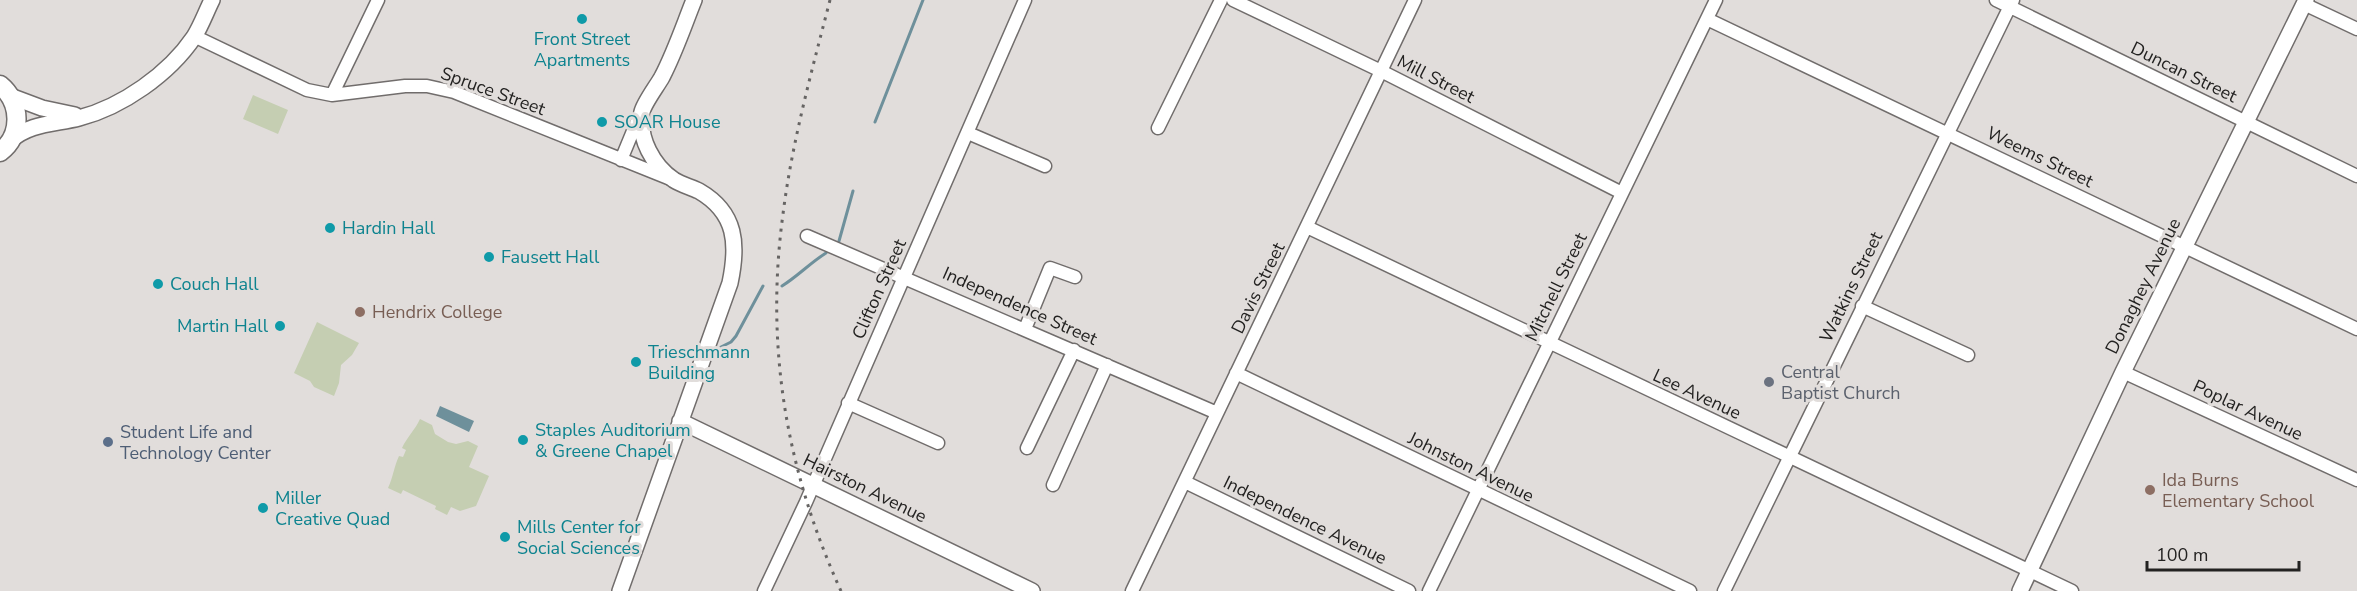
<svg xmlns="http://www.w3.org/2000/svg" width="2357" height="591" viewBox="0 0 2357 591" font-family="'Nunito Sans',sans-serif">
	<rect width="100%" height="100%" fill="#e1dddb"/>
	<path fill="#c5ceb2" d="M253,95L288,110L278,134L243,119Z
		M317,322L359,343L352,355L341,365L339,383L334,396L314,387L310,381L294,373Z
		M420,419L432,425L435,434L448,442L456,444L468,441L478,446L469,467L489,476L476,506L460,511L451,507L447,515L435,509L436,506L403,490L401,494L388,488C393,477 394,467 399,456L403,457L406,450L402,448C407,437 415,430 420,419Z"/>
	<path fill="#6e909b" d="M440,406L474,421L469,432L436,416Z"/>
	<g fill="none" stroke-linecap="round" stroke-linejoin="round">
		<path stroke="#6e909b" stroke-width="3" d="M875,122L923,0
			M839,241L853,191
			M782,286C798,276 810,263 826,253
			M721,347L731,342L736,336L763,286"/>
		<g stroke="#716d6c" stroke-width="15">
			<path id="minor" d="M1233,0L1381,71L1622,193
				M1996,0L2357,176
				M2304,4L2357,29
				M1707,19L2357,329
				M194,36L307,90L332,95L405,86H427L454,92L668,178
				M332,95L378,0
				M1158,128L1221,0
				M968,133L1045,166
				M621,160L640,114
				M1307,227L2072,591
				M807,236L1217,413
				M1862,306L1968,355
				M1025,329L1050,268L1075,277
				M2123,372L2357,480
				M1236,373L1690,591
				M848,403L938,443
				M1027,448L1074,350
				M1185,482L1409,591
				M1053,485L1107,365
				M764,591L806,502L1025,0
				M1132,591L1415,0
				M1429,591L1716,0
				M1724,591L2013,0"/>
		</g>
		<g stroke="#716d6c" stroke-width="18">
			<path id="tertiary" d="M10,96L42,108L75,115
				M10,141C29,123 56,124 79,118C122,107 169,74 194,37C201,26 206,12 212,0
				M680,421L1032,591
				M620,591L730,283C738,245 737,213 699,191C691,187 682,185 674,180C653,166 638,138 642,112C644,103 657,86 662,77C675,52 684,25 694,0
				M2020,591L2123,372L2306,0"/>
		</g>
		<g stroke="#716d6c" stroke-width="21">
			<path id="primary" d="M0,85C21,102 23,135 0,152"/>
		</g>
		<use href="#minor" stroke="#fff" stroke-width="12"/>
		<use href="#tertiary" stroke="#fff" stroke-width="15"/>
		<use href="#primary" stroke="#fff" stroke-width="18"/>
		<path stroke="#666463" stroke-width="3" stroke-dasharray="3 6" stroke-linecap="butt" d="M830,0C812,70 792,142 783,214C765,346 786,470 841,591"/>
	</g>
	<g fill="#0f9aa8" stroke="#e1dddb" stroke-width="2">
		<circle cx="582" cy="19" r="6"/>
		<circle cx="602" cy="122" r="6"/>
		<circle cx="330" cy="228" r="6"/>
		<circle cx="489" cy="257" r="6"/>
		<circle cx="158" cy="284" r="6"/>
		<circle cx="280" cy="326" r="6"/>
		<circle cx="636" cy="362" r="6"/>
		<circle cx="523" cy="440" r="6"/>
		<circle cx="263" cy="508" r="6"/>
		<circle cx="505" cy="537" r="6"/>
	</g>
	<g fill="#8d6e63" stroke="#e1dddb" stroke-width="2">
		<circle cx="360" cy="312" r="6"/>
		<circle cx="2150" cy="490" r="6"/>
	</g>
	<circle fill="#6b7280" stroke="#e1dddb" stroke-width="2" cx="1769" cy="382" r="6"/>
	<circle fill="#5c6f8a" stroke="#e1dddb" stroke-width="2" cx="108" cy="442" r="6"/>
	<g text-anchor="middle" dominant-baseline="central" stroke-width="6" stroke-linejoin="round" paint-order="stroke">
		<g font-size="18" fill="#0d838f" stroke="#e1dddb" text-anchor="start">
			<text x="582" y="39" text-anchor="middle">Front Street<tspan x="582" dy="21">Apartments</tspan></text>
			<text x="614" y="122">SOAR House</text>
			<text x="342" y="228">Hardin Hall</text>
			<text x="501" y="257">Fausett Hall</text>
			<text x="170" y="284">Couch Hall</text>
			<text x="268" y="326" text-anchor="end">Martin Hall</text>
			<text x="648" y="352">Trieschmann<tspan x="648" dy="21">Building</tspan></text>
			<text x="535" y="430">Staples Auditorium<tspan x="535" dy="21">&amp; Greene Chapel</tspan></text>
			<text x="275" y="498">Miller<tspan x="275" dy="21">Creative Quad</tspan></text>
			<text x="517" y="527">Mills Center for<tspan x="517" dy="21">Social Sciences</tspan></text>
		</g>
		<g font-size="18" fill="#232221" stroke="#e1dddb">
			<text transform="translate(2184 72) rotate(26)">Duncan Street</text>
			<text transform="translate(1436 79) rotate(27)">Mill Street</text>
			<text transform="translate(493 91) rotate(20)">Spruce Street</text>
			<text transform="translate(2040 157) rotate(26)">Weems Street</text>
			<text transform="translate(2143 286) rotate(-64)">Donaghey Avenue</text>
			<text transform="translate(1556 287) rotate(-64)">Mitchell Street</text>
			<text transform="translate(1851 287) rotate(-64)">Watkins Street</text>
			<text transform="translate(1258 288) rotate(-64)">Davis Street</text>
			<text transform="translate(879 289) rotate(-66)">Clifton Street</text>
			<text transform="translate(1020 306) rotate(24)">Independence Street</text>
			<text transform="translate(1697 394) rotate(25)">Lee Avenue</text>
			<text transform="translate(2248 410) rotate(25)">Poplar Avenue</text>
			<text transform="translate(1471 467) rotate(26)">Johnston Avenue</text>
			<text transform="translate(865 488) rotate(26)">Hairston Avenue</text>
			<text transform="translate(1305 520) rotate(26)">Independence Avenue</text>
		</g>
		<g font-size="18" fill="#785e54" stroke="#e1dddb" text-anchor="start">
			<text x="372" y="312">Hendrix College</text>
			<text x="2162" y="480">Ida Burns<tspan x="2162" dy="21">Elementary School</tspan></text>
		</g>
		<g font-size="18" fill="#5b616d" stroke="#e1dddb" text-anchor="start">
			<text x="1781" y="372">Central<tspan x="1781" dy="21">Baptist Church</tspan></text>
		</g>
		<g font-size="18" fill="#4e5e75" stroke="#e1dddb" text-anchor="start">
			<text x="120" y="432">Student Life and<tspan x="120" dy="21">Technology Center</tspan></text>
		</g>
	</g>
	<path d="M2147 561v9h152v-9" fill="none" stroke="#232221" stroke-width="3"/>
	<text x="2156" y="561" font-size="18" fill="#232221" stroke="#e1dddb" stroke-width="4.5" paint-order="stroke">100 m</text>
</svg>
